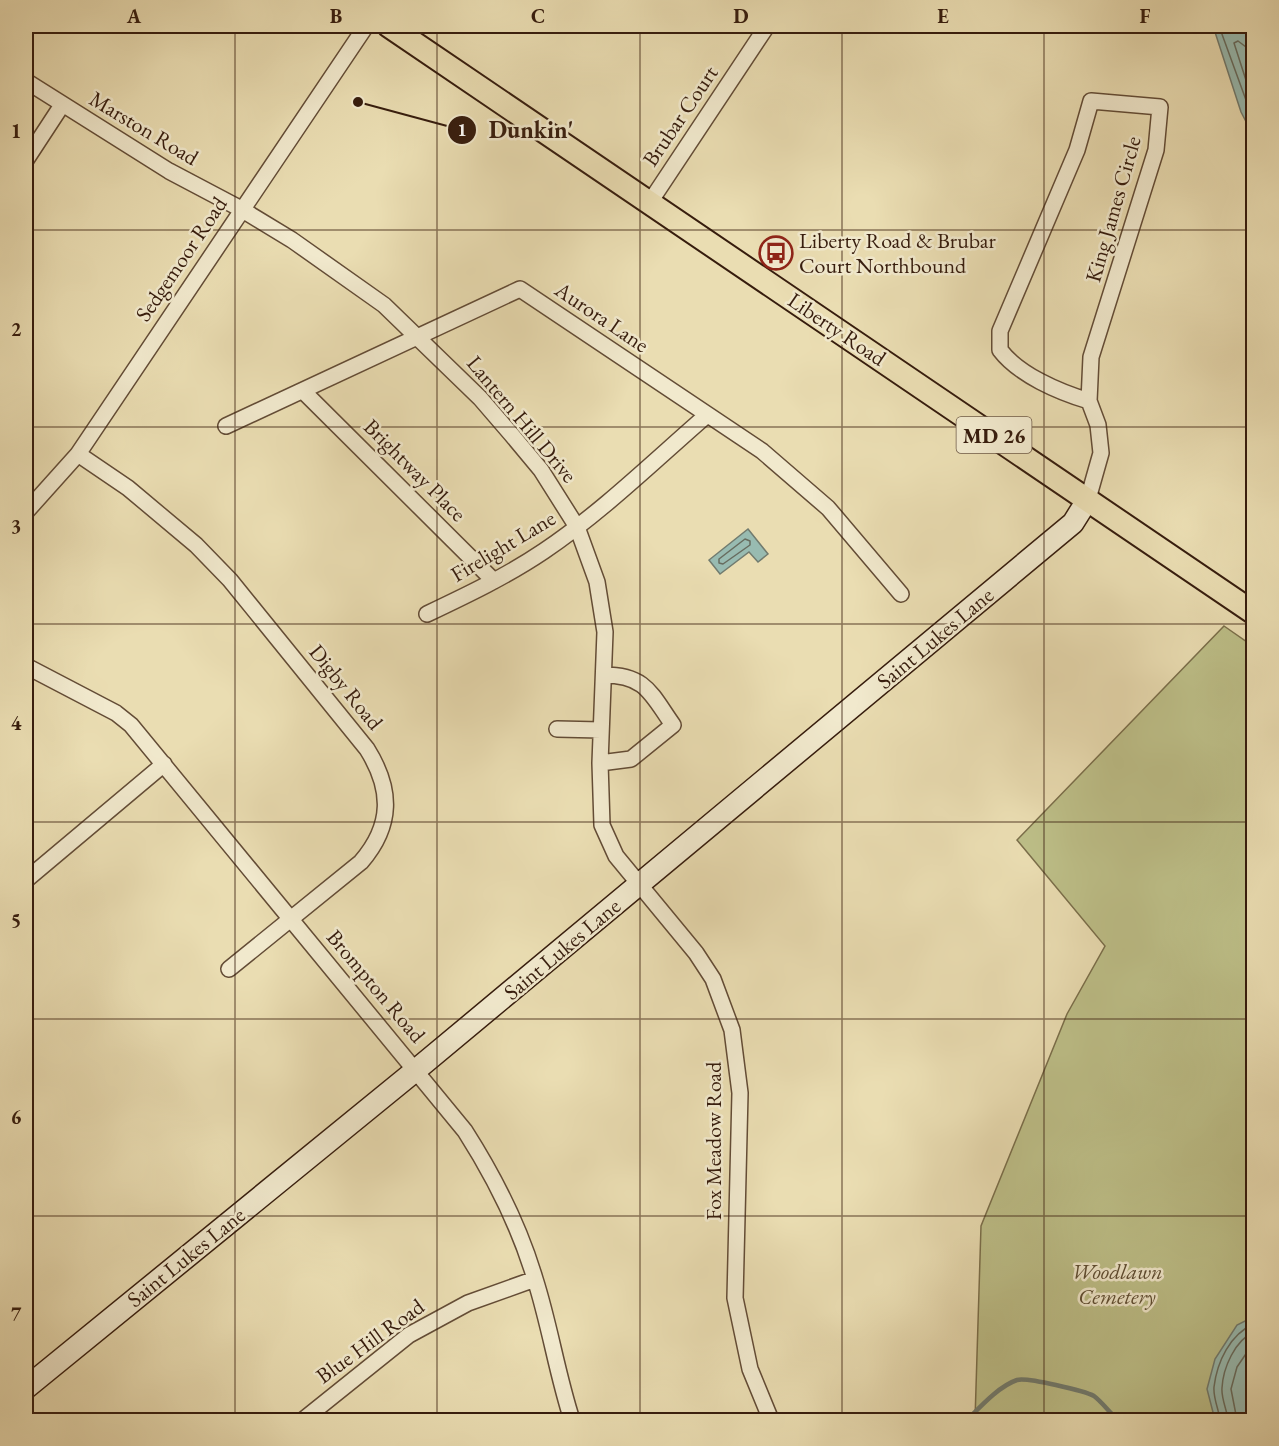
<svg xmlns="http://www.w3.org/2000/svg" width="1279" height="1446" viewBox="0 0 1279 1446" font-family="'EB Garamond',serif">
	<rect width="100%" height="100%" fill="#eaddb2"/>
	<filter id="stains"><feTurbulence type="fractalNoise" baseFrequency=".00333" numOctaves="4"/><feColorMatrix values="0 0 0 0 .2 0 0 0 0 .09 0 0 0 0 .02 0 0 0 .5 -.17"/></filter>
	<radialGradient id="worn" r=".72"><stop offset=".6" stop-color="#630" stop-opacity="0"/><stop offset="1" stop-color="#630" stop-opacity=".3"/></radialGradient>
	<path fill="#bdbf88" stroke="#7a6e4a" stroke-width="1.5" d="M1224,626L1254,647L1253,1420H975L981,1226L1067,1014L1105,946L1017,840Z"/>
	<path fill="#98bbb1" stroke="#717b6f" stroke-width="1.5" d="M1213,26H1248L1253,44V135L1241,112Z
		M748,529L768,554L758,562L749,552L720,574L709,560Z
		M1253,1317V1420H1215L1207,1389L1215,1359L1237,1325Z"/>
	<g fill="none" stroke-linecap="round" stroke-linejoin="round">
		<path stroke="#676c5f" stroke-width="1.5" d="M1219,26L1254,122
			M1254,49L1246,47L1238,41L1234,43L1254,105
			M745,539L750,541V545L723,564L719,563V559Z
			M1220,1420C1219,1410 1213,1398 1214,1387C1217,1362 1230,1334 1254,1324
			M1228,1420C1227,1410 1221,1398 1222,1388C1223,1368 1235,1340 1254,1332
			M1237,1420L1231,1389L1237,1367L1254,1342"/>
		<path stroke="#717b6f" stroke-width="4.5" d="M967,1420C980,1407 999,1386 1017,1380C1027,1377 1085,1391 1094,1396C1102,1402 1109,1412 1117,1419L1149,1420"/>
		<g stroke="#634c36" stroke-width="18">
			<path id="street" d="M26,81L169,171L241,209L292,240L384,305L480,398L511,434L541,470L577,527L597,582L605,632L600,763L602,825L616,856L696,953L713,979L732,1030L740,1093L735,1298L750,1369L771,1420
				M26,160L62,105
				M650,202L767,26
				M303,391L494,581
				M226,426L520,289L762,451L828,508L901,594
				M78,454L128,488L196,545L230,580L367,749C392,789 393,825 361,862L229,969
				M1088,499L1101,453L1098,425L1089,401L1091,357L1156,150L1160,107L1091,101L1077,150L1000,331V350C1019,375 1059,392 1089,401
				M26,512L78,454L366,26
				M427,614C467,595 507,576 544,551C602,512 654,461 707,415
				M26,666L116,713L131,725L465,1131C495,1178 519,1225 535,1279C550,1326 557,1374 572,1420
				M557,729L601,730
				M600,763L631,759L673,725C651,694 646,675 604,675
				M26,880L164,764
				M303,1420L409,1335L468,1303L535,1279"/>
		</g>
		<g stroke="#361c0d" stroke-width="24">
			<path id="secondary" d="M26,1388L416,1070L1073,523L1088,499"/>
		</g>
		<g stroke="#361c0d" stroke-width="26">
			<path id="primary" d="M389,26L1254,613"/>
		</g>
		<use href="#street" stroke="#f1e9cd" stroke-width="15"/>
		<use href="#secondary" stroke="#f1e9cd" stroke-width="21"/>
		<use href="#primary" stroke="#eaddb2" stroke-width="22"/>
	</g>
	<path fill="none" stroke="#361c0d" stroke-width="1.5" stroke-opacity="0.55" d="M235,26V1420M437,26V1420M640,26V1420M842,26V1420M1044,26V1420M26,230H1254M26,427H1254M26,624H1254M26,822H1254M26,1019H1254M26,1216H1254"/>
	<defs>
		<g id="bus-ring" transform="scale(1.725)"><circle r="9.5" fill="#f1e9cd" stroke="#8f2418" stroke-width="1.5"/><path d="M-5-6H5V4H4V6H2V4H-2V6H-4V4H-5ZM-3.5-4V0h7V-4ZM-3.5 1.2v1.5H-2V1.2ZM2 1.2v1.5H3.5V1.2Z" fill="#8f2418"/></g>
	</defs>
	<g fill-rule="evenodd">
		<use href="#bus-ring" x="776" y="253"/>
	</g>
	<g text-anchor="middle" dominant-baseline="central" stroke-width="5" stroke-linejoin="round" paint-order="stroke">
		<rect fill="#f1e9cd" stroke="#6e5a47" stroke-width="1.5" x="956.5" y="417" width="75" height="36" rx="4.5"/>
		<g font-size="21" font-weight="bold" fill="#361c0d">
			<text x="994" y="435">MD 26</text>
		</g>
		<g font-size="22" fill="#361c0d" stroke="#f1e9cd">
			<text transform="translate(680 116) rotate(-56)">Brubar Court</text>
			<text transform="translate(144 128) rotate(31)">Marston Road</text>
			<text transform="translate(1113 209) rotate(-74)">King James Circle</text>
			<text transform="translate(181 259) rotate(-56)">Sedgemoor Road</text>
			<text transform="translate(602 317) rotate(34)">Aurora Lane</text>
			<text transform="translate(837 329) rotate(34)">Liberty Road</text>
			<text transform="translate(522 419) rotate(50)">Lantern Hill Drive</text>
			<text transform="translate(415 470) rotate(45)">Brightway Place</text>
			<text transform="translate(503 546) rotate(-31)">Firelight Lane</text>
			<text transform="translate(935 638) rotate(-40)">Saint Lukes Lane</text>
			<text transform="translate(346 687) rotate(51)">Digby Road</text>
			<text transform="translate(562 949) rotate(-40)">Saint Lukes Lane</text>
			<text transform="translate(376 986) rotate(50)">Brompton Road</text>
			<text transform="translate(713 1141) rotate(-90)">Fox Meadow Road</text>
			<text transform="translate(186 1257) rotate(-39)">Saint Lukes Lane</text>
			<text transform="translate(370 1341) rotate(-36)">Blue Hill Road</text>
		</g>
		<g font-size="22" fill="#361c0d" stroke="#f1e9cd" text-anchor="start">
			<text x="799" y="240">Liberty Road &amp; Brubar<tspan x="799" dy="25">Court Northbound</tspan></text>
		</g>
		<g font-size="22" font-style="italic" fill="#5e4d32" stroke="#f1e9cd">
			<text x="1117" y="1271">Woodlawn<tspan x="1117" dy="25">Cemetery</tspan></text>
		</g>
	</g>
	<path fill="none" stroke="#361c0d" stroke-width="2" d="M358 102L462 130"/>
	<g fill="#361c0d" stroke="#f1e9cd" stroke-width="2">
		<circle cx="358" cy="102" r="6"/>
		<circle cx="462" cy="130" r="15"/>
	</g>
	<g font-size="18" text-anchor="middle" font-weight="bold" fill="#fff">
		<text x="462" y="136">1</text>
	</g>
	<g font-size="24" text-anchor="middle" font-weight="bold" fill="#361c0d" stroke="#f1e9cd" stroke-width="5" stroke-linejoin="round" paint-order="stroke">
		<text x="531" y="138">Dunkin'</text>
	</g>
	<rect width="1279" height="1446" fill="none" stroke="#eaddb2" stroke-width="66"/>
	<rect x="33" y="33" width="1213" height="1380" fill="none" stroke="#361c0d" stroke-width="2"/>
	<g font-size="20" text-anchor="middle" font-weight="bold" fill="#361c0d">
		<text x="134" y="23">A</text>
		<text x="336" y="23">B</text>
		<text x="538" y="23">C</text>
		<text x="741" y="23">D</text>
		<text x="943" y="23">E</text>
		<text x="1145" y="23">F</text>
		<text x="16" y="138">1</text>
		<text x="16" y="336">2</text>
		<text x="16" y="533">3</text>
		<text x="16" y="730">4</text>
		<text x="16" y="927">5</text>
		<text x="16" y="1124">6</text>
		<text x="16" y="1321">7</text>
	</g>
	<rect width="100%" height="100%" filter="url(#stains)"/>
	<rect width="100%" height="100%" fill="url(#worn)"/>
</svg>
